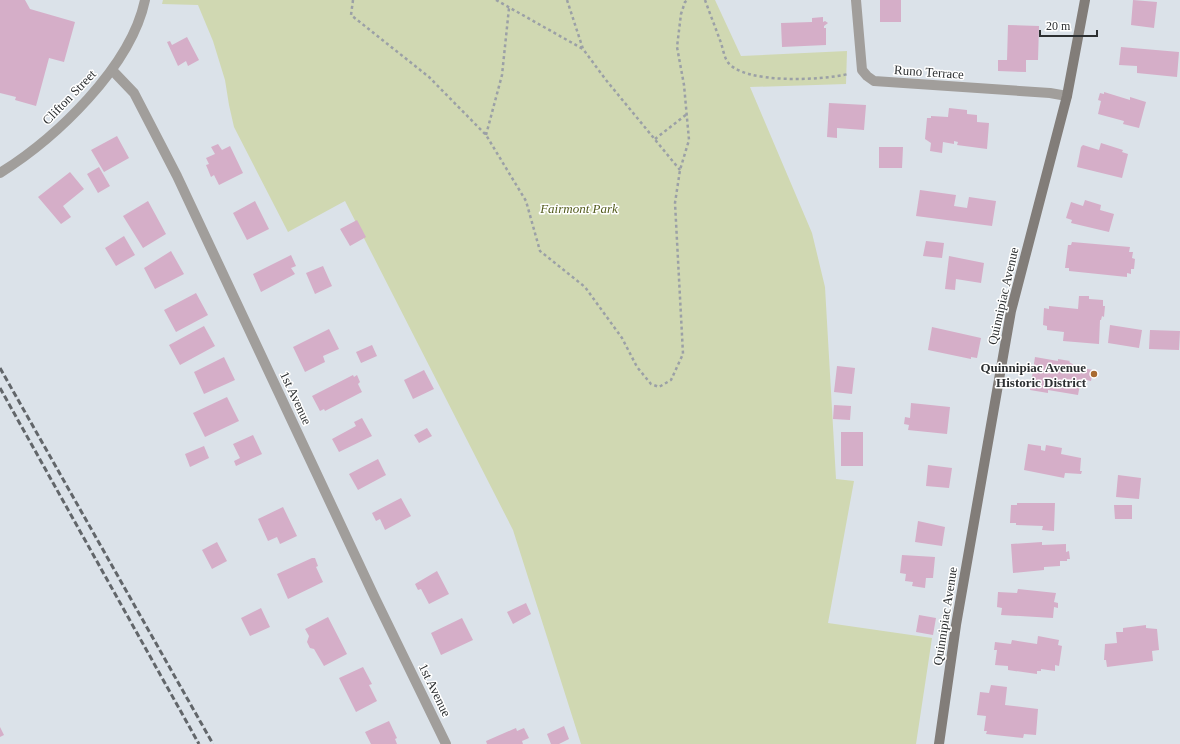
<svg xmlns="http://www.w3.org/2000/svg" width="1180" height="744" viewBox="0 0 1180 744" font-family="Georgia,serif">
	<rect width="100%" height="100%" fill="#dbe2e9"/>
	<path fill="#d0d8b2" d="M163,0H715L741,56L847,51L846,84L750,87L812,233L825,287L836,479L854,481L828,623L932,638L916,744H581L513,530L345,201L288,232L234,127L229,105L225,80L213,41L198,5L162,4Z"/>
	<path fill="#d5aec8" d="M0,0H25L30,9L75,22L64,62L49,58L36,106L15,100L16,97L0,93Z
		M880,0H901V22H880Z
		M1133,0L1157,2L1154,28L1131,25Z
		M823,17V22L825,21L828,23L824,26V28H826V45L782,47L781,23L812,22V18Z
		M1008,25L1039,26L1038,60H1026V72L998,71V60H1007Z
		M187,37L199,60L188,66L186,61L178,66L167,42L170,41L172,45Z
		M1121,47L1179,52L1177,77L1137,73V66L1119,65Z
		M1104,92L1130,100V97L1146,102L1139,128L1123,124L1124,121L1098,114L1101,101L1098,100L1100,93L1104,94Z
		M829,103L866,105L864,130L837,128V138L827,137Z
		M949,108L967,110V114L977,115V122L989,123L987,149L957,145L958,142L954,141V144L943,142L942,153L930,151L931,143L925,139L927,118H931V116L948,117Z
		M117,136L129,158L104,172L91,150Z
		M1101,143L1123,150L1122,152L1128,154L1122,178L1077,167L1081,147L1083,145L1099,150Z
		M218,144L222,150L230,146L243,173L219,185L214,175L211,177L206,165L209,164L206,158L215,154L211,147Z
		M879,147H903L902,168H879Z
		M99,167L110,186L98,193L87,174Z
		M70,172L84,189L63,206L71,217L61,224L38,197Z
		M920,190L956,195L954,206L967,208L969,197L996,201L992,226L916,216Z
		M1085,200L1101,205L1100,210L1114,214L1109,232L1071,223L1072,220L1066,218L1071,202L1083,206Z
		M148,201L166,234L143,248L123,216Z
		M255,201L269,229L247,240L233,213Z
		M357,220L366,237L350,246L340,229Z
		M124,236L135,255L116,266L105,248Z
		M926,241L944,243L942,258L923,256Z
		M1072,242L1130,247L1129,252H1133L1132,258L1135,259L1134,269H1131V274L1127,273V277L1069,271V268H1065L1068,245H1071Z
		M171,251L184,274L155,289L144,268Z
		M291,255L296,266L291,268L295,274L261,292L253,274Z
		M949,256L984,263L981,283L956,279L955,290L945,289Z
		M323,266L332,286L315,294L306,273Z
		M196,293L208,315L176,332L164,310Z
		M1079,296H1089V299L1103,300V306H1105L1104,317L1102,316L1101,320H1100L1099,344L1063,341L1064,332L1047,330V326L1043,325L1044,308L1049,309V306L1078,309Z
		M1110,325L1142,330L1139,348L1108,343Z
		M204,326L215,346L180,365L169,345Z
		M932,327L981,338L977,358L971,357V359L928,350Z
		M329,329L339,349L323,356L325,362L305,372L293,347Z
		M1150,330L1180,331L1179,350L1149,349Z
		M372,345L377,356L361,363L356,352Z
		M224,357L235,380L204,394L194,372Z
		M1035,357L1058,361V359L1070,361L1069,362L1074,365L1083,366L1082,368L1093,370L1091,381L1081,379L1078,395L1048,390V393L1030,390Z
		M837,366L855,368L852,394L834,392Z
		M424,370L434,389L413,399L404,380Z
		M353,375L354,377L357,375L360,382L358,384L362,392L325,411L324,409L320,411L312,396Z
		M227,397L239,421L205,437L193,413Z
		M911,403L950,407L947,434L908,430L909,425L904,424L905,417L910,418Z
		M834,405L851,406L850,420L833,419Z
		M362,418L372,436L339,452L332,439L356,426L354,422Z
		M427,428L432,436L419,443L414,435Z
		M841,432H863V466H841Z
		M253,435L262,454L236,466L234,461L240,458L233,444Z
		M1028,444L1041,446V450L1045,451L1046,445L1062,448L1061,454L1081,458L1080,471H1082L1081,474L1065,473L1064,478L1024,470Z
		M204,446L209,458L190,467L185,454Z
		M378,459L386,475L358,490L349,474Z
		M928,465L952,468L949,488L926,486Z
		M1118,475L1141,478L1139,499L1116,497Z
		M401,498L411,516L385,530L380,519L376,521L372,513Z
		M1017,503H1055L1054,531L1042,530L1043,526L1016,525V523H1010L1011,505H1017Z
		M1114,505H1132V519H1115Z
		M283,507L297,536L280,544L277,537L268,541L258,519Z
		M918,521L945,527L942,546L915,542Z
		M217,542L227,561L212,569L202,550Z
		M1042,542V545L1066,544V552L1069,551L1070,559H1067V561H1060V566L1044,567V570L1013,573L1011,544Z
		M902,555L935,557L933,578H926L925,588L912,586L913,582L905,581L906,574L900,573Z
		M312,558H315L318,566L316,567L323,582L288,599L277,574Z
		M437,571L449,594L429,604L421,589L418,590L415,584Z
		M1018,589L1056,593L1054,602L1058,603V608L1054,607L1053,618L1001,615L1002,608L997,607L998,592L1017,593Z
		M526,603L531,614L513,624L507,612Z
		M261,608L270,627L250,636L241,618Z
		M919,615L936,618L933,635L916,632Z
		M328,617L347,654L324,666L314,649L310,648L307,642L309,636L305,629Z
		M462,618L473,640L441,655L431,633Z
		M1146,625V628L1157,629L1159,650L1152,651L1153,661L1107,667L1106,660H1104L1105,644L1117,643L1116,632H1123V628Z
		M1038,636L1059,640L1058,645L1062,646L1059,666L1055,665V671L1041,669V671H1037V674L1008,670V666L995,665L997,650H994L995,642L1011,644L1012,640L1037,644Z
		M363,667L372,684L369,685L377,701L356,712L339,678Z
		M991,685L1007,687L1005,705L1038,709L1036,735L1024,734L1023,738L986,734L987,731H984L986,716L977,715L980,692L989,693Z
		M389,721L397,738L395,739L397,744H371L365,732Z
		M564,726L569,739L559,744H551L547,734Z
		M0,727L4,735L0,737Z
		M516,728L517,731L524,728L529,738L522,741L523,744H487L486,741Z"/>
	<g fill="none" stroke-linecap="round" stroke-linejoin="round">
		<path stroke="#9ba0a6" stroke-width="2.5" stroke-dasharray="3 3" stroke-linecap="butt" d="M353,0L351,15L429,77L486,135L526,201L540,251L585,287L622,338L637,367L651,384L659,387L671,380L683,354L675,203L680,170L689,140L684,85L677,47L681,14L685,2L688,0
			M496,0L583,49
			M567,0L583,49L606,80L680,170
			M705,0C710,14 716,29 721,43C723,49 724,56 727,61C742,85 824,80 848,74
			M486,135L502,75L509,8
			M655,139L687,114"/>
		<path stroke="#a19e9b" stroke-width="10" d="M856,0L862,70L867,76L874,81L1050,93L1067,96
			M112,70L134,93L177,176L375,598L446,744
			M0,173C56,138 131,67 145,0"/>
		<path stroke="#827d79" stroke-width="10" d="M939,744L956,625L1011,311L1067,96L1085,0"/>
		<path stroke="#62666a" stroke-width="3" stroke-dasharray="6 3" stroke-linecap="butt" d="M0,368L213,744
			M0,388L199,744"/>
	</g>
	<circle fill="#a96b31" stroke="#fff" stroke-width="1.5" cx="1094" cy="374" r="4"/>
	<g text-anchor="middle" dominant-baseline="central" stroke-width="3" stroke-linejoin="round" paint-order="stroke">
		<g font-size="13" fill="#2c2f31" stroke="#fff">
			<text transform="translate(929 72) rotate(4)">Runo Terrace</text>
			<text transform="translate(69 97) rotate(-46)">Clifton Street</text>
			<text transform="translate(1003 296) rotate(-77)">Quinnipiac Avenue</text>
			<text transform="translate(296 398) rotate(65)">1st Avenue</text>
			<text transform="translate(945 616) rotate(-81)">Quinnipiac Avenue</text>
			<text transform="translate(435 690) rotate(64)">1st Avenue</text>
		</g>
		<g font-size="13" font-style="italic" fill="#535c1d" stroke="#fff">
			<text x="579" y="208">Fairmont Park</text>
		</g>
		<g font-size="13" font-weight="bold" fill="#2c2f31" stroke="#fff" text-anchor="end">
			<text x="1086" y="367">Quinnipiac Avenue<tspan x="1086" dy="15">Historic District</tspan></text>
		</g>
	</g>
	<path d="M1040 30v6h57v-6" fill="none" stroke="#2c2f31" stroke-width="2"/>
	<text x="1046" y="30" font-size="12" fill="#2c2f31" stroke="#ffffff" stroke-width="3" paint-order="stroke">20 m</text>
</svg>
